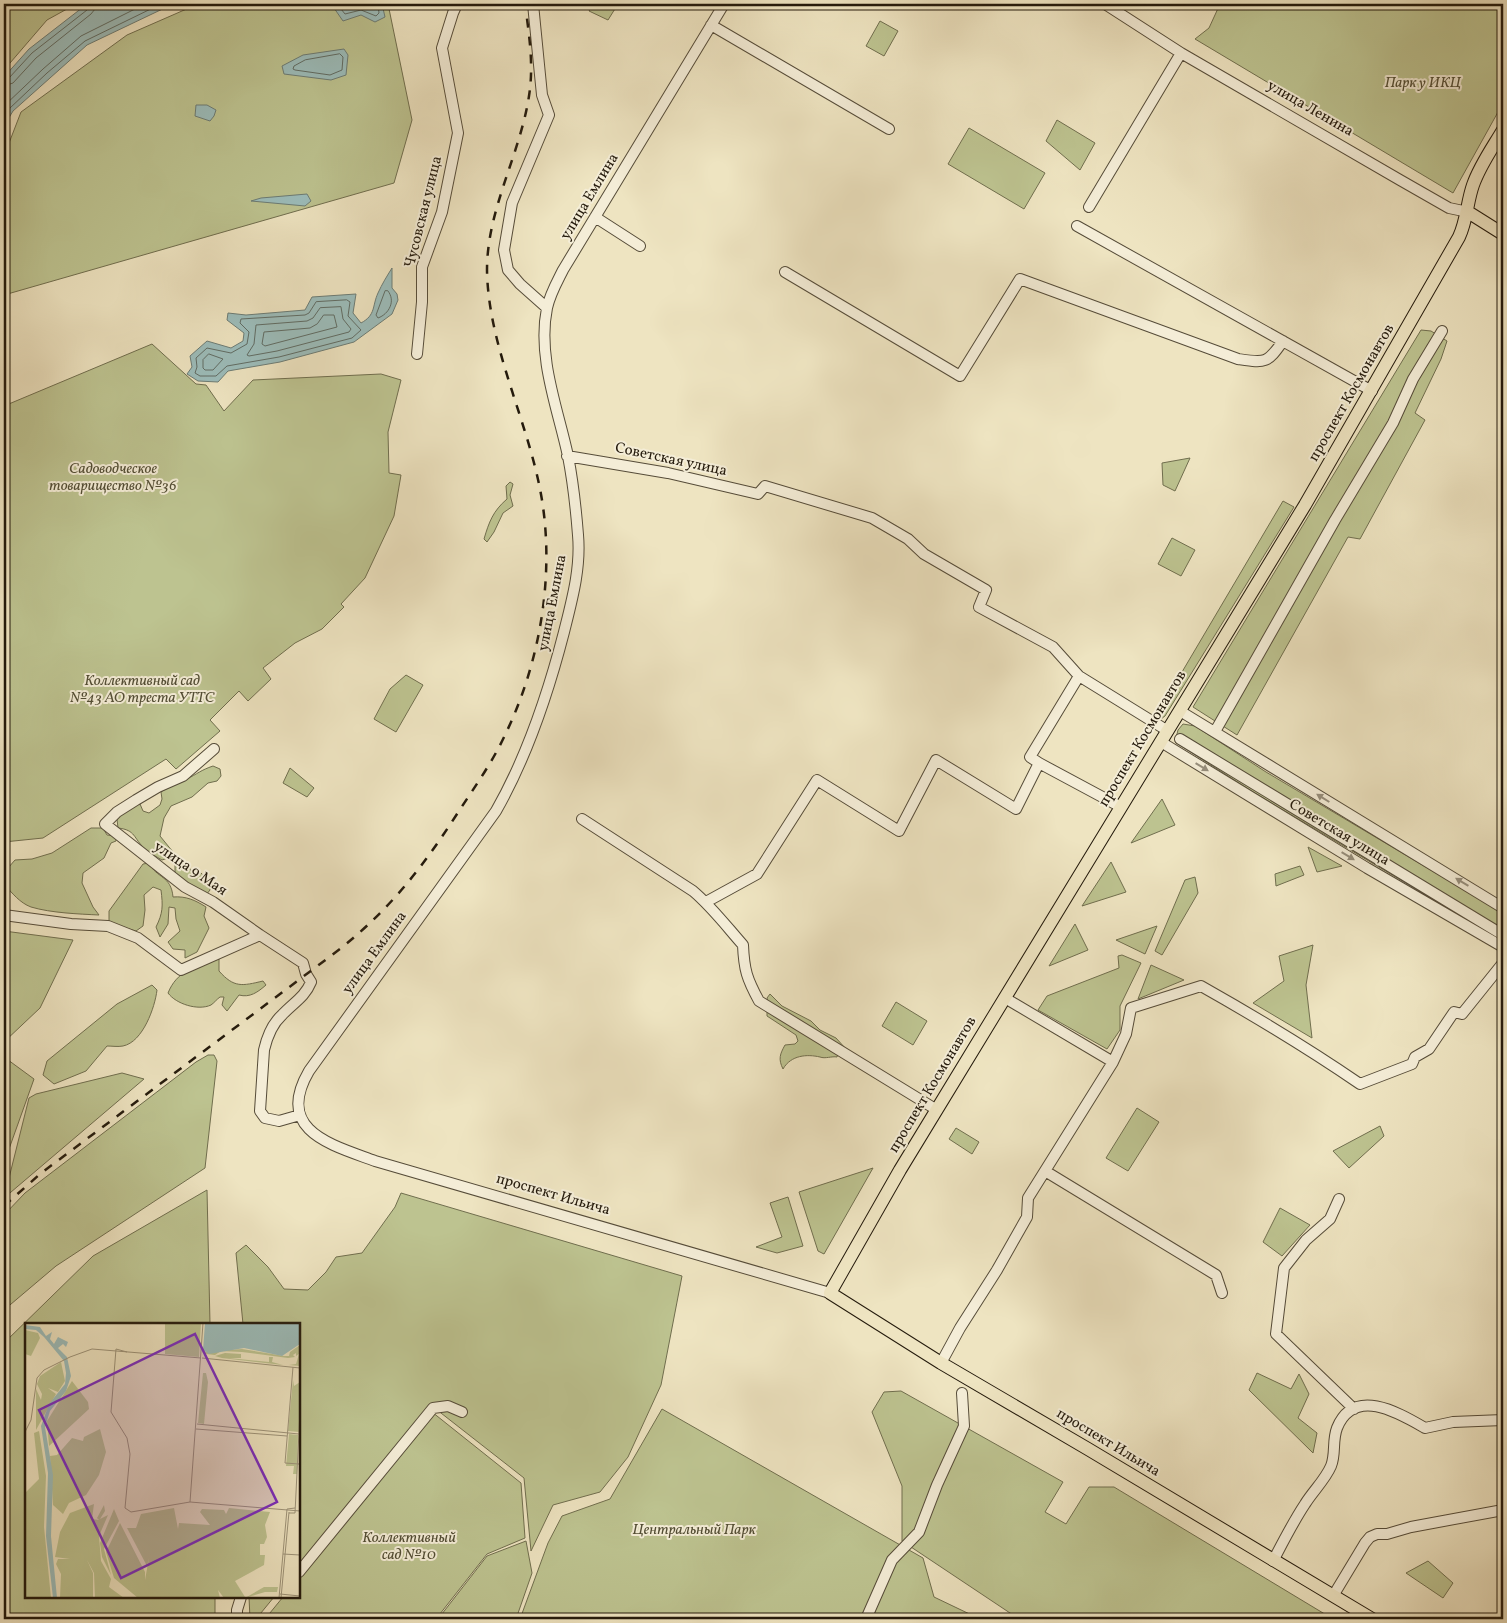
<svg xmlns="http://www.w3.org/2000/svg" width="1507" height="1623" viewBox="0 0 1507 1623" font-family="Vollkorn,serif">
	<rect width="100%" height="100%" fill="#eee4c1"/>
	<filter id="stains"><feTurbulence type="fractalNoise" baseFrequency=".004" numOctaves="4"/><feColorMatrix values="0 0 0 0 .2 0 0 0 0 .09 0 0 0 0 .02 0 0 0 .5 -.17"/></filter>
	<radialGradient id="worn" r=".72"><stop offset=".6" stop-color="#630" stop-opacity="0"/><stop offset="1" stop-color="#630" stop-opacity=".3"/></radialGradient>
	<path fill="#bdc390" stroke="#706e4e" d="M4,4H76L47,20L4,70Z
		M198,4H388L412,120L394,183L4,295V156L21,112L127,35Z
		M593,4H618L608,20L589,11Z
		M1220,4H1503V103L1453,193L1195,39L1209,28Z
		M880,21L898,31L884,56L866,46Z
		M1057,120L1095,143L1080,170L1046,141Z
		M969,128L1045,173L1024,209L948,164Z
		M1421,330L1431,331L1447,341L1441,359L1415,413L1425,420L1360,539L1348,537L1237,735L1193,707Z
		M152,344L196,384L206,385L224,411L253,380L381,374L401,380L388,432L389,473L401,475L394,516L365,578L341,604L344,607L322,629L295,643L263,668L271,679L248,701L239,691L210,720L220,731L176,769L166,759L43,838L4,842V406Z
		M1190,458L1175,491L1163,485L1162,463Z
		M510,482L513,484L510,495L513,506L503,513L494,532L487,542L484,539C489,522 493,511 507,499L506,486Z
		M1283,501L1294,507L1165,716L1161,719L1156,716Z
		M1172,538L1195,550L1181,576L1158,564Z
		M406,675L423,685L396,732L374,719L390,689Z
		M1183,724L1195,726L1266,772L1503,913V941L1253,792L1175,742L1178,730Z
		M213,766L220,769L221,776L217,781L208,783L192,797L171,806L164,818L160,836L173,852L171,857L162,860C156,856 149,854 145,849C133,838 136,830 118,828L117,819C123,812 130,805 140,804L143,811L149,813L160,805L162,799L161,792C169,786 178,784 187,779C197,774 201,770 213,766Z
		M290,768L314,788L307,797L283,783Z
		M1162,799L1175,825L1131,843Z
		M91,828H103L107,835L116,836V841L111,843L104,858L83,873L82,883L93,907L99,915C79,914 51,913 31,907C20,903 12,893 4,884L8,868L15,860L32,859L52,853Z
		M1308,847L1342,866L1317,872Z
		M180,859L183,865H188L191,871L200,872L210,882V890L206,895L186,883L175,872V864Z
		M1111,862L1126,892L1082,906Z
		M149,863C157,879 171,875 173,897C186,896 195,900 206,907L204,916L209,928L197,952L185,958V950L173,949L168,942L180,931L176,919L175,908L169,907L168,924L160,937L156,927C163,913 163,906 161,890L153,887L144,895L145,910L143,926L136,931L119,926L109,921V911L143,864Z
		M1300,866L1304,875L1276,886L1275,874Z
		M1195,877L1198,893L1162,955L1155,951L1185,880Z
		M1075,924L1088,950L1049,966Z
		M1157,926L1145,954L1116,940Z
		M4,931L73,940L40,1008L4,1042Z
		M1313,945L1306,985L1312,1038L1253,1003L1284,981L1279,956Z
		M1122,955L1141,963L1120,1006V1030L1107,1049L1038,1010L1047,996L1119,968L1118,956Z
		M219,959V971C234,988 242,986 263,981L266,985C258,992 250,998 239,995L227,1011L222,1005L224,997H220C217,999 214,1003 211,1005C198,1011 176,1004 168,993C177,971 193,968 214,960Z
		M1151,965L1184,980L1138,999Z
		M152,985L157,990C155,1007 143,1042 123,1046C118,1047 112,1046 107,1046L86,1071L54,1084L43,1075L47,1061L117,1004Z
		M770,994L782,1006L811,1021L820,1030L836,1038L846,1049L769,1005L767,998Z
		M896,1002L927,1021L913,1045L882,1026Z
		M769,1010L838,1054L837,1057C832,1056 825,1059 820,1057C807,1054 791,1055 783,1069C778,1059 780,1054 785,1045L795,1044L798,1041L796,1035L767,1016V1012Z
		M208,1055H214L217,1061L205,1168L56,1266L4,1310V1215L25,1193L196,1062Z
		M4,1057L34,1079L4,1163Z
		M122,1073L144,1079L4,1198V1184L9,1178L29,1098L36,1094Z
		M1137,1108L1159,1122L1128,1171L1106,1158Z
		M1380,1126L1384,1136L1349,1168L1333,1151Z
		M956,1128L979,1142L972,1154L949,1139Z
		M873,1168L824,1254L818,1251L799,1192Z
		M207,1190L210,1324H26V1597H215V1619H4V1343L93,1256Z
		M401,1193L682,1276L661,1385L628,1457L600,1492L553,1505L531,1551L524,1478L432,1406L299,1567V1324H243L236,1253L246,1245L268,1267L284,1289L308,1290L326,1272L336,1257L362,1253L395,1207Z
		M788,1197L803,1246L777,1253L756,1247L782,1237L770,1203Z
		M1280,1208L1310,1225L1282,1256L1263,1242Z
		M1257,1373L1291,1389L1299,1374L1309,1394L1298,1418L1317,1433L1313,1453L1249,1390Z
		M901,1391L1063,1482L1045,1512L1066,1524L1089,1487H1114L1333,1619H1019L902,1541V1486L872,1412L884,1392Z
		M662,1409L923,1558L934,1597L980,1619H520L548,1543L562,1516L610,1499Z
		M432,1412L521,1483L525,1538L487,1554L436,1619H265L283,1597H299V1577Z
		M526,1541L532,1573L516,1619H438L487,1556Z
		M1428,1561L1453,1583L1443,1598L1406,1573Z
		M249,1597H274L256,1619H250Z"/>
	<path fill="#9cbdbb" stroke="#6c7c75" d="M87,4H173L87,45L13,111L4,126V77L29,49Z
		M337,4H382L385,17L375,22L361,15L343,21L334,8Z
		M344,49L348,55L346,75L331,80L284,74L282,66L303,55Z
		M196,105H207L216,110L214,116L210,121L195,116Z
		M307,194L311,201L305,206L251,201L261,198Z
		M392,268V288L397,294L398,300L392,314L354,342L280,362L228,371L218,382L198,381L187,374L192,367L190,356L207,341L231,348L243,341L244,333L227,320L228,313L246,315L305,310L312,297L356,294L353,313L361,323C376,315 372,306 378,293C382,284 387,276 392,268Z"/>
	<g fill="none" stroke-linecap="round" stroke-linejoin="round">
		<path stroke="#606c64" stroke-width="1" d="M341,4V9L345,14L361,10L376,16L379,13L378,4
			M340,54L343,57L342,70L330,75L295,70L293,69L294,66L305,60Z
			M4,80L9,78L32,53L87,10L89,4
			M4,86L13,83L36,58L91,14L95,9L96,4
			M4,106L43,69L81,36L145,4
			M4,117L10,108L47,73L85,41L161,4
			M388,291C396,301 389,314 378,318L376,315L385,291Z
			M347,300L350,302L348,316L361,330L352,338L279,357L227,366L216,376H200L195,373L197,367L196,358L207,348L231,353L247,344L249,332L240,323L241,319L305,315L309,313L316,302Z
			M341,307L343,319L351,329L349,332L277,351L249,356L247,355L254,344L256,325L307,321L313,318L320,308Z
			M324,315H334L337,327L265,346L262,344L264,332L310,328L317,324Z
			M209,354L223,359L213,370H205L203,368V360Z"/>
		<g stroke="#564c39" stroke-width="12">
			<path id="minor" d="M533,4L542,95L549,115L512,203L504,250L508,270L520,284L547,308
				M724,4L563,270C557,282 550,294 547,308C537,357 558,409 568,456C573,482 576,509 578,535C581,568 572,600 564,632C548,694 528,755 496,811L309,1071C274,1131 332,1145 375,1161L830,1293
				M1105,4L1181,53L1400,180L1449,208L1468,212
				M711,25L889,129
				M1089,207L1181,53
				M595,217L640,246
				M1077,226L1372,391
				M785,272L960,376L1020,279L1238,359C1265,363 1267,364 1283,341
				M417,354L422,302V267L442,212L458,133L442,48L453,13L457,4
				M567,456L668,473L758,494L765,486L872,518L908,539L924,554L986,590L979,607L1053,647L1079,676L1168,731
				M1180,711L1503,908
				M1217,728L1335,520L1393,423L1413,379L1442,331
				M1180,739L1503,935
				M1161,742L1367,868L1503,947
				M214,749L183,776L158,787L136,800L117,812L105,824L185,887L213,902L260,935L303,963L306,974L311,982C305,997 293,1003 282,1015C272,1024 267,1037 264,1050L260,1111L265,1118L279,1121L300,1115
				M1039,763L1030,757L1079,676
				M582,819L693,891C712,907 727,927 743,945C744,970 747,979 759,1001L937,1110
				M706,902L757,874L817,780L899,831L936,760L1016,809L1039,763L1121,807
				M4,915L71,924L108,926L138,938L181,970L260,935
				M1005,998L1113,1062
				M1045,1171L1216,1275L1222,1293
				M1339,1199L1330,1219L1306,1240L1284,1268L1276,1334L1354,1409
				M941,1363L960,1328L997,1270L1027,1217L1028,1198L1113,1062L1126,1034L1131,1008L1201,986C1256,1017 1309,1049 1360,1084L1412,1064L1415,1057L1429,1049L1454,1012L1462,1014L1503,963
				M1273,1561C1283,1542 1293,1522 1305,1504C1313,1491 1325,1480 1331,1466C1336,1454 1332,1441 1337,1428C1354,1386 1399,1413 1425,1428L1453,1422L1503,1420
				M299,1572L433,1408L448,1406L462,1412
				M1333,1596L1365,1543L1370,1537L1377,1534H1387L1411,1527L1503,1510
				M237,1619V1610L241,1597
				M866,1619L892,1560L919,1532L937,1485L964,1426L962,1393"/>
		</g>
		<g stroke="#241a0c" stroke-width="14">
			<path id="major" d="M1468,212L1503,234
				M1372,1619L1088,1449L941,1363L830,1293L900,1170L1305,505L1459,237C1467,220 1467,202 1473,185C1480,165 1493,147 1503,130"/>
		</g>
		<use href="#minor" stroke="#f4edd7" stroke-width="10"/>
		<use href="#major" stroke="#eee4c1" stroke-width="12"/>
		<path stroke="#241a0c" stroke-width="2.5" stroke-dasharray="9 9" stroke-linecap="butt" d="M4,1206L40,1174L340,949C391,908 422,868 457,814C474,788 492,763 505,735C541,661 556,570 540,489C526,417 488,344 487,270C487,209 520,155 529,96C534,65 529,34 525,4"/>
	</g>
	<defs><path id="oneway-solid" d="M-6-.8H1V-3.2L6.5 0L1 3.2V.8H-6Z" transform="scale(1.25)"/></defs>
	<g fill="#968e7c">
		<use href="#oneway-solid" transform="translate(1202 767) rotate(31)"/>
		<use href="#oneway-solid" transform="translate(1323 798) rotate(-148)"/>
		<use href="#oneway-solid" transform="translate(1348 856) rotate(31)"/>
		<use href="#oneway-solid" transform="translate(1462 882) rotate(-149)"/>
	</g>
	<g text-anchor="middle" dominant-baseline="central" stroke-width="4" stroke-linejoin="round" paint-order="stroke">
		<g font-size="15" font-style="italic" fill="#524d34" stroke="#f4edd7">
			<text x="1423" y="83">Парк у ИКЦ</text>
			<text x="113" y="469">Садоводческое<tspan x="113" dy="17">товарищество №36</tspan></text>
			<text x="142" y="681">Коллективный сад<tspan x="142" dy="17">№43 АО треста УТТС</tspan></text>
			<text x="694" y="1530">Центральный Парк</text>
			<text x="409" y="1538">Коллективный<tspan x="409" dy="17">сад №10</tspan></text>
		</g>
		<g font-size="15" fill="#241a0c" stroke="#f4edd7">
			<text transform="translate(1310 109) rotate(30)">улица Ленина</text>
			<text transform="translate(590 197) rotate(-59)">улица Емлина</text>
			<text transform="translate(424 212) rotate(-76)">Чусовская улица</text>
			<text transform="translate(1352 393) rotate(-60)">проспект Космонавтов</text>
			<text transform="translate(671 460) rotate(12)">Советская улица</text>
			<text transform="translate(553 603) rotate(-79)">улица Емлина</text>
			<text transform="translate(1143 739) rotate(-59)">проспект Космонавтов</text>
			<text transform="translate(1339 833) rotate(31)">Советская улица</text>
			<text transform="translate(190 869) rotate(34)">улица 9 Мая</text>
			<text transform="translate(375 953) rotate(-54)">улица Емлина</text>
			<text transform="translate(933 1085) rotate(-59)">проспект Космонавтов</text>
			<text transform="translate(553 1195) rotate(16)">проспект Ильича</text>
			<text transform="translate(1108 1443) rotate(31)">проспект Ильича</text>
		</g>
	</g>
	<g transform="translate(25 1323)">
		<rect width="275" height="275" fill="#eee4c1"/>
		<path d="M140,0H176L174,34L140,31ZM0,7L13,10L15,15L6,33L0,31ZM275,22V43L264,42L271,41L274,31L271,33V30L268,32L270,34L263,35L217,29L196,28L190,32L181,31L177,29L217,26L259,33H264L265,29ZM200,30L216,31V35H204L244,39V34H248L247,39L258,42L197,35L190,33ZM36,39L40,58L33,69L23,65L31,71L11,107V66L16,77L17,71L12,61L15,53ZM178,50H181L183,59L179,101L173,100ZM268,57L269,63L275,59L274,109L263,108ZM47,58L63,79L64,86L24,123L22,98ZM75,106L81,129L74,152L61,172L44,180L38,191L28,182L25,133L32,132L47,115L58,118L59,114ZM14,108L21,153L19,204L26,275H0V170L14,156L9,110ZM264,111L273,112L272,151H268L269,143H261ZM69,181L67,196L74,197L72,195L79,182L80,188L75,196L83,192L74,213L76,238L86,256L84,264L99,275H70L69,250L62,237L68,250V275H35L36,251L31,241L33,236H45L30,234L35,209L45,190ZM149,185L153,206L154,200L185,202L175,189L177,186L199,187L201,191L204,185L245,189L240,202L242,214L239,221H235V232H240L239,242L210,258L220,274L199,275L193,267L195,275H113L89,255L81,229L95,200L120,249V257L124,235L122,243L102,205H111L116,191ZM89,186L94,198L79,226L86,252L77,234L75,220ZM239,264H253L252,269H240L220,275Z" fill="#bdc390"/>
		<path d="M180,0H275V21L257,33L219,25L184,31L178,27ZM0,2L15,4L21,13L27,9L25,16L29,21L33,14L43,19L41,24L38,21L33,25L42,34L46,53L41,68L25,88L20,104L28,152L26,213L32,275H28L21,213L23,150L16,103L24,81L40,61L41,50L39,38L19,14L11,7L0,6Z" fill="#9cbdbb"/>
		<path fill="none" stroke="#9d9379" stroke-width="1" d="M178,0L165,179L275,188M102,29L91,26L86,89L102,115L105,131L100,185L106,189L165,179M177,35L275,45M268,44L260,140L274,141M172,101L274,111M171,106L262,113M0,109L6,97L12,55L19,47L45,34L67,26L176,35M264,190H270L275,88M258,231L275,232M255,271L275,273M254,275L262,186L270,185M256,275L264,189"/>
		<path fill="#7b2cbf" fill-opacity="0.15" stroke="#7b2cbf" stroke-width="2.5" d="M170,11L252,179L96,255L14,87Z"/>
		<rect width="275" height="275" fill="none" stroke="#241a0c" stroke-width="2.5"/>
	</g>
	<rect width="1507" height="1623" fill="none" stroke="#eee4c1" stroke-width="20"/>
	<rect x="5" y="5" width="1497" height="1613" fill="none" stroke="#241a0c" stroke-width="2.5"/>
	<rect x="10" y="10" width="1487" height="1603" fill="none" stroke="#241a0c"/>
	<rect width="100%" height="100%" filter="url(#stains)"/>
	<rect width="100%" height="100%" fill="url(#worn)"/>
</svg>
